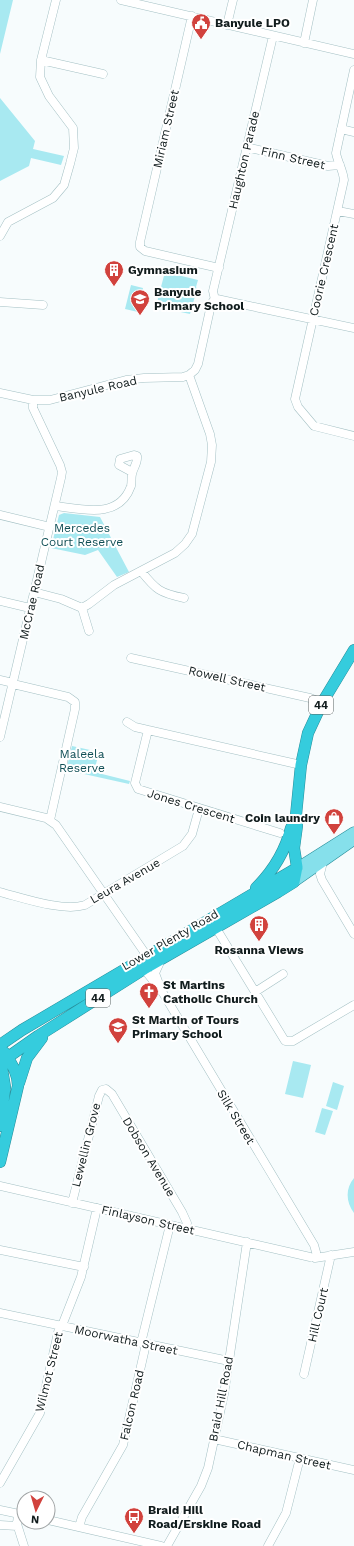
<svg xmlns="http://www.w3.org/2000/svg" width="354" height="1546" viewBox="0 0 354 1546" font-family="'Work Sans',sans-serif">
	<rect width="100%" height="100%" fill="#f7fcfd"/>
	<path fill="#a8e9f1" d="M0,0H13L0,54Z
		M0,98L35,141L33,149L64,156L61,165L31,158L29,166L0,181Z
		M165,272L198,280L196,287L197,289L190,314L157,307L158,298Z
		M131,285L143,288L138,312L125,309Z
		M64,513L100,517L129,572L117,577L98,550L85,555L51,548L59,515Z
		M72,746L99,752L94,772L130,781L129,784L66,770Z
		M293,1061L311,1065L303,1098L285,1094Z
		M333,1082L344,1086L337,1110L326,1106Z
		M322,1108L333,1111L325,1135L315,1132Z
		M354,1178V1213C346,1202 345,1189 354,1178Z"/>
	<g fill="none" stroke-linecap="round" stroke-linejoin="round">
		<g stroke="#a4c0c4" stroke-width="9">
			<path id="minor" d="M121,0L354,54
				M192,16L140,242V247L145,251L219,268
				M227,25L233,0
				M304,43L313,0
				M41,60L103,74
				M354,70L336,153C338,163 343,170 344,180L295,399L298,407L314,426L354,436
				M341,129L354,132
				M246,147L328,166L340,165
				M338,211L354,214
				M0,236L8,222L53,198L64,185L70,164L74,148L73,128L49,96L40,77L41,60L56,0
				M215,300L213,291L273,36
				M0,302L43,305
				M0,393L33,400H50L126,380L144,378L183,377L189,375L195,370L198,364L211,305L213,301L217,299L354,328
				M55,506C82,509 119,520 131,486C132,482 131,478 132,474C133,468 138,463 137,456L134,455L120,459L119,465L132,472
				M0,515L50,527
				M141,571C156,590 160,593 184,598
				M34,592L61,599L82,608L89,604L114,585L175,553L185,544L192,534L211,462L212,445L210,434L189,375
				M0,601L30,608
				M82,608L89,631
				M131,658L310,698L322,703
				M0,680L13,683
				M13,684L68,697L75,702V709L50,820
				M127,722L135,727L148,730
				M0,737L61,478L62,472L60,465L33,408V400
				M0,807L46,818L56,825L147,956
				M280,833L138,789L135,783L148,730L301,765
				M323,862L320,874L322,880L354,934
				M0,892C23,898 63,912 85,905L183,846L192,834L199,809
				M216,928L285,1041H293L354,1005
				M144,969L163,993L314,1245L316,1252
				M159,984L155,973L161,960
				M255,992L283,974
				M0,1186L310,1257
				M72,1203L99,1096L102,1090L106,1089L112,1094L182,1212L187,1223L186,1229
				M0,1250L84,1267
				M315,1258L354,1252
				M0,1313L229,1361
				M141,1343L170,1225
				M304,1374L331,1255
				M214,1439L354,1470
				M0,1483L40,1413L59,1328L63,1323L81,1277L97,1208
				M0,1510L24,1515
				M18,1514L17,1524L24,1546
				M48,1520L161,1546
				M0,1525L17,1526
				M79,1527L82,1517L123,1445L146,1344
				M167,1546L201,1486L208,1468L224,1394L247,1242
				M268,1546L286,1513L300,1458"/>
		</g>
		<g stroke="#288e9a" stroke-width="11">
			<path id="major" d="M297,868L354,832
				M294,882L354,840"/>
		</g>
		<g stroke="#288e9a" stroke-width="12">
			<path id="highway" d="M256,888C273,871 285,852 291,828
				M0,1045L22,1030L297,868
				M0,1057L5,1087L0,1126
				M1,1062L38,1036L144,969L278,892L294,882L297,867L294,848L297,826L296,815L301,765L308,733L322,703L354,650
				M19,1083L27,1058L42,1038
				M0,1162L18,1086C18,1072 11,1063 4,1052"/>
		</g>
		<use href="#minor" stroke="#fff" stroke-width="8"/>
		<use href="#major" stroke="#86e0eb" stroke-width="10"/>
		<use href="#highway" stroke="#35ccdd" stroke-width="11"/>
	</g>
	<defs>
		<g id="civic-pin" transform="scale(1)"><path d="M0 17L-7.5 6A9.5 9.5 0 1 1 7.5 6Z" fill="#d1423d" stroke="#fff"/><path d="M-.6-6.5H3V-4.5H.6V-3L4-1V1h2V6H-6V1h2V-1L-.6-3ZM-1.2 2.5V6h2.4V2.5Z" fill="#fff"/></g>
		<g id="building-pin" transform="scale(1)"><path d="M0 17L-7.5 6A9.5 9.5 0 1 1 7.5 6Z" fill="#d1423d" stroke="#fff"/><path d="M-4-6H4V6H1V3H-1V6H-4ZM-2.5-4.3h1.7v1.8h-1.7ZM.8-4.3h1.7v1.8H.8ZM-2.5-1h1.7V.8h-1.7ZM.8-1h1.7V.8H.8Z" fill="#fff"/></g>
		<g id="school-pin" transform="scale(1)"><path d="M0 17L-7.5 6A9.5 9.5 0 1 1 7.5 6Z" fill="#d1423d" stroke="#fff"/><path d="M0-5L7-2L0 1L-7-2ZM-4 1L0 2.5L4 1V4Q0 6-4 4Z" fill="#fff"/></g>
		<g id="shop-pin" transform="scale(1)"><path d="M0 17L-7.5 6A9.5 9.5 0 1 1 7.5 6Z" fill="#d1423d" stroke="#fff"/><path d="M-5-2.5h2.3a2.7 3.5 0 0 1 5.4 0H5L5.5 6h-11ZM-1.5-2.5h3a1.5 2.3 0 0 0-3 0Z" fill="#fff"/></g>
		<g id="church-pin" transform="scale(1)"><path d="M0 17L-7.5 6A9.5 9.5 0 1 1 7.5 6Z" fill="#d1423d" stroke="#fff"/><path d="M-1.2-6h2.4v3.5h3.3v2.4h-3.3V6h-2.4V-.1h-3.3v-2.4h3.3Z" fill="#fff"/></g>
		<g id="bus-pin" transform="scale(1)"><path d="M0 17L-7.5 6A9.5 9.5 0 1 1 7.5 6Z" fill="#d1423d" stroke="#fff"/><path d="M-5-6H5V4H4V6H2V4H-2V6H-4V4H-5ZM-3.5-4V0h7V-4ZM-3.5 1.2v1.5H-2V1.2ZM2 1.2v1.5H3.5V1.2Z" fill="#fff"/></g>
	</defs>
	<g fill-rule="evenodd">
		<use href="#civic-pin" x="201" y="23"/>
		<use href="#building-pin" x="114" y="270"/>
		<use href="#school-pin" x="140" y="299"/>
		<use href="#shop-pin" x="334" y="818"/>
		<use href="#building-pin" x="259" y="925"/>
		<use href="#church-pin" x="149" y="992"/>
		<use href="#school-pin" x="118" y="1027"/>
		<use href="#bus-pin" x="134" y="1517"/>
	</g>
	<g text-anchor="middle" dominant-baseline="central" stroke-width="4" stroke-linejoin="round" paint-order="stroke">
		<g fill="#fff" stroke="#586061" stroke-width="1">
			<rect x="309" y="696" width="24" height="18" rx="3"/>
			<rect x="86" y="989" width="24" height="18" rx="3"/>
		</g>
		<g font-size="11" font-weight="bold" fill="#111c1d">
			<text x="321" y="705">44</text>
			<text x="98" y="998">44</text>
		</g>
		<g font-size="12" font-weight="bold" fill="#111c1d" stroke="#fff" text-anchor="start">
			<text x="215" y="23">Banyule LPO</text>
			<text x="128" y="270">Gymnasium</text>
			<text x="154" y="292">Banyule<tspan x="154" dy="14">Primary School</tspan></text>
			<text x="320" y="818" text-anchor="end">Coin laundry</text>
			<text x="259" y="950" text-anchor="middle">Rosanna Views</text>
			<text x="163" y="985">St Martins<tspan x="163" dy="14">Catholic Church</tspan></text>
			<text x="132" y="1020">St Martin of Tours<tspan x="132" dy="14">Primary School</tspan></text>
			<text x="148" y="1510">Braid Hill<tspan x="148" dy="14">Road/Erskine Road</tspan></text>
		</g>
		<g font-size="12" fill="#111c1d" stroke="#fff">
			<text transform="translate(166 129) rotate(-77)">Miriam Street</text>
			<text transform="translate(293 158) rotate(13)">Finn Street</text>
			<text transform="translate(244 160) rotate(-77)">Haughton Parade</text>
			<text transform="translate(324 270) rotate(-77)">Coorie Crescent</text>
			<text transform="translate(98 389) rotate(-13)">Banyule Road</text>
			<text transform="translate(32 602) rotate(-77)">McCrae Road</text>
			<text transform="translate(227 679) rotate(13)">Rowell Street</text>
			<text transform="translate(191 806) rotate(17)">Jones Crescent</text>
			<text transform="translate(125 881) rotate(-30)">Leura Avenue</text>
			<text transform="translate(170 940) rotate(-30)">Lower Plenty Road</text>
			<text transform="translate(236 1117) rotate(59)">Silk Street</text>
			<text transform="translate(86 1145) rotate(-76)">Lewellin Grove</text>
			<text transform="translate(149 1157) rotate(59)">Dobson Avenue</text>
			<text transform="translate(148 1220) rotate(13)">Finlayson Street</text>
			<text transform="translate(318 1315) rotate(-77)">Hill Court</text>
			<text transform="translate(126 1340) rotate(12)">Moorwatha Street</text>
			<text transform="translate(49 1372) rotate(-76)">Wilmot Street</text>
			<text transform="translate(221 1399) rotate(-79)">Braid Hill Road</text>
			<text transform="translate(132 1405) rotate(-77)">Falcon Road</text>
			<text transform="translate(284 1455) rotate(13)">Chapman Street</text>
		</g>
		<g font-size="12" fill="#104f56" stroke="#fff">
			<text x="82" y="528">Mercedes<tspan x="82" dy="14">Court Reserve</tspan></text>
			<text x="82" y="754">Maleela<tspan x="82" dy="14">Reserve</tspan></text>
		</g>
	</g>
	<g transform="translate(36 1510) rotate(185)"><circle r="19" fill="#ffffff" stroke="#a0a4a5"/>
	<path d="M0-3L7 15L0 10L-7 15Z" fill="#d1423d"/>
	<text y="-6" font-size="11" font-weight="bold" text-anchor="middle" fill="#111c1d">N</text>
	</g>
</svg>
